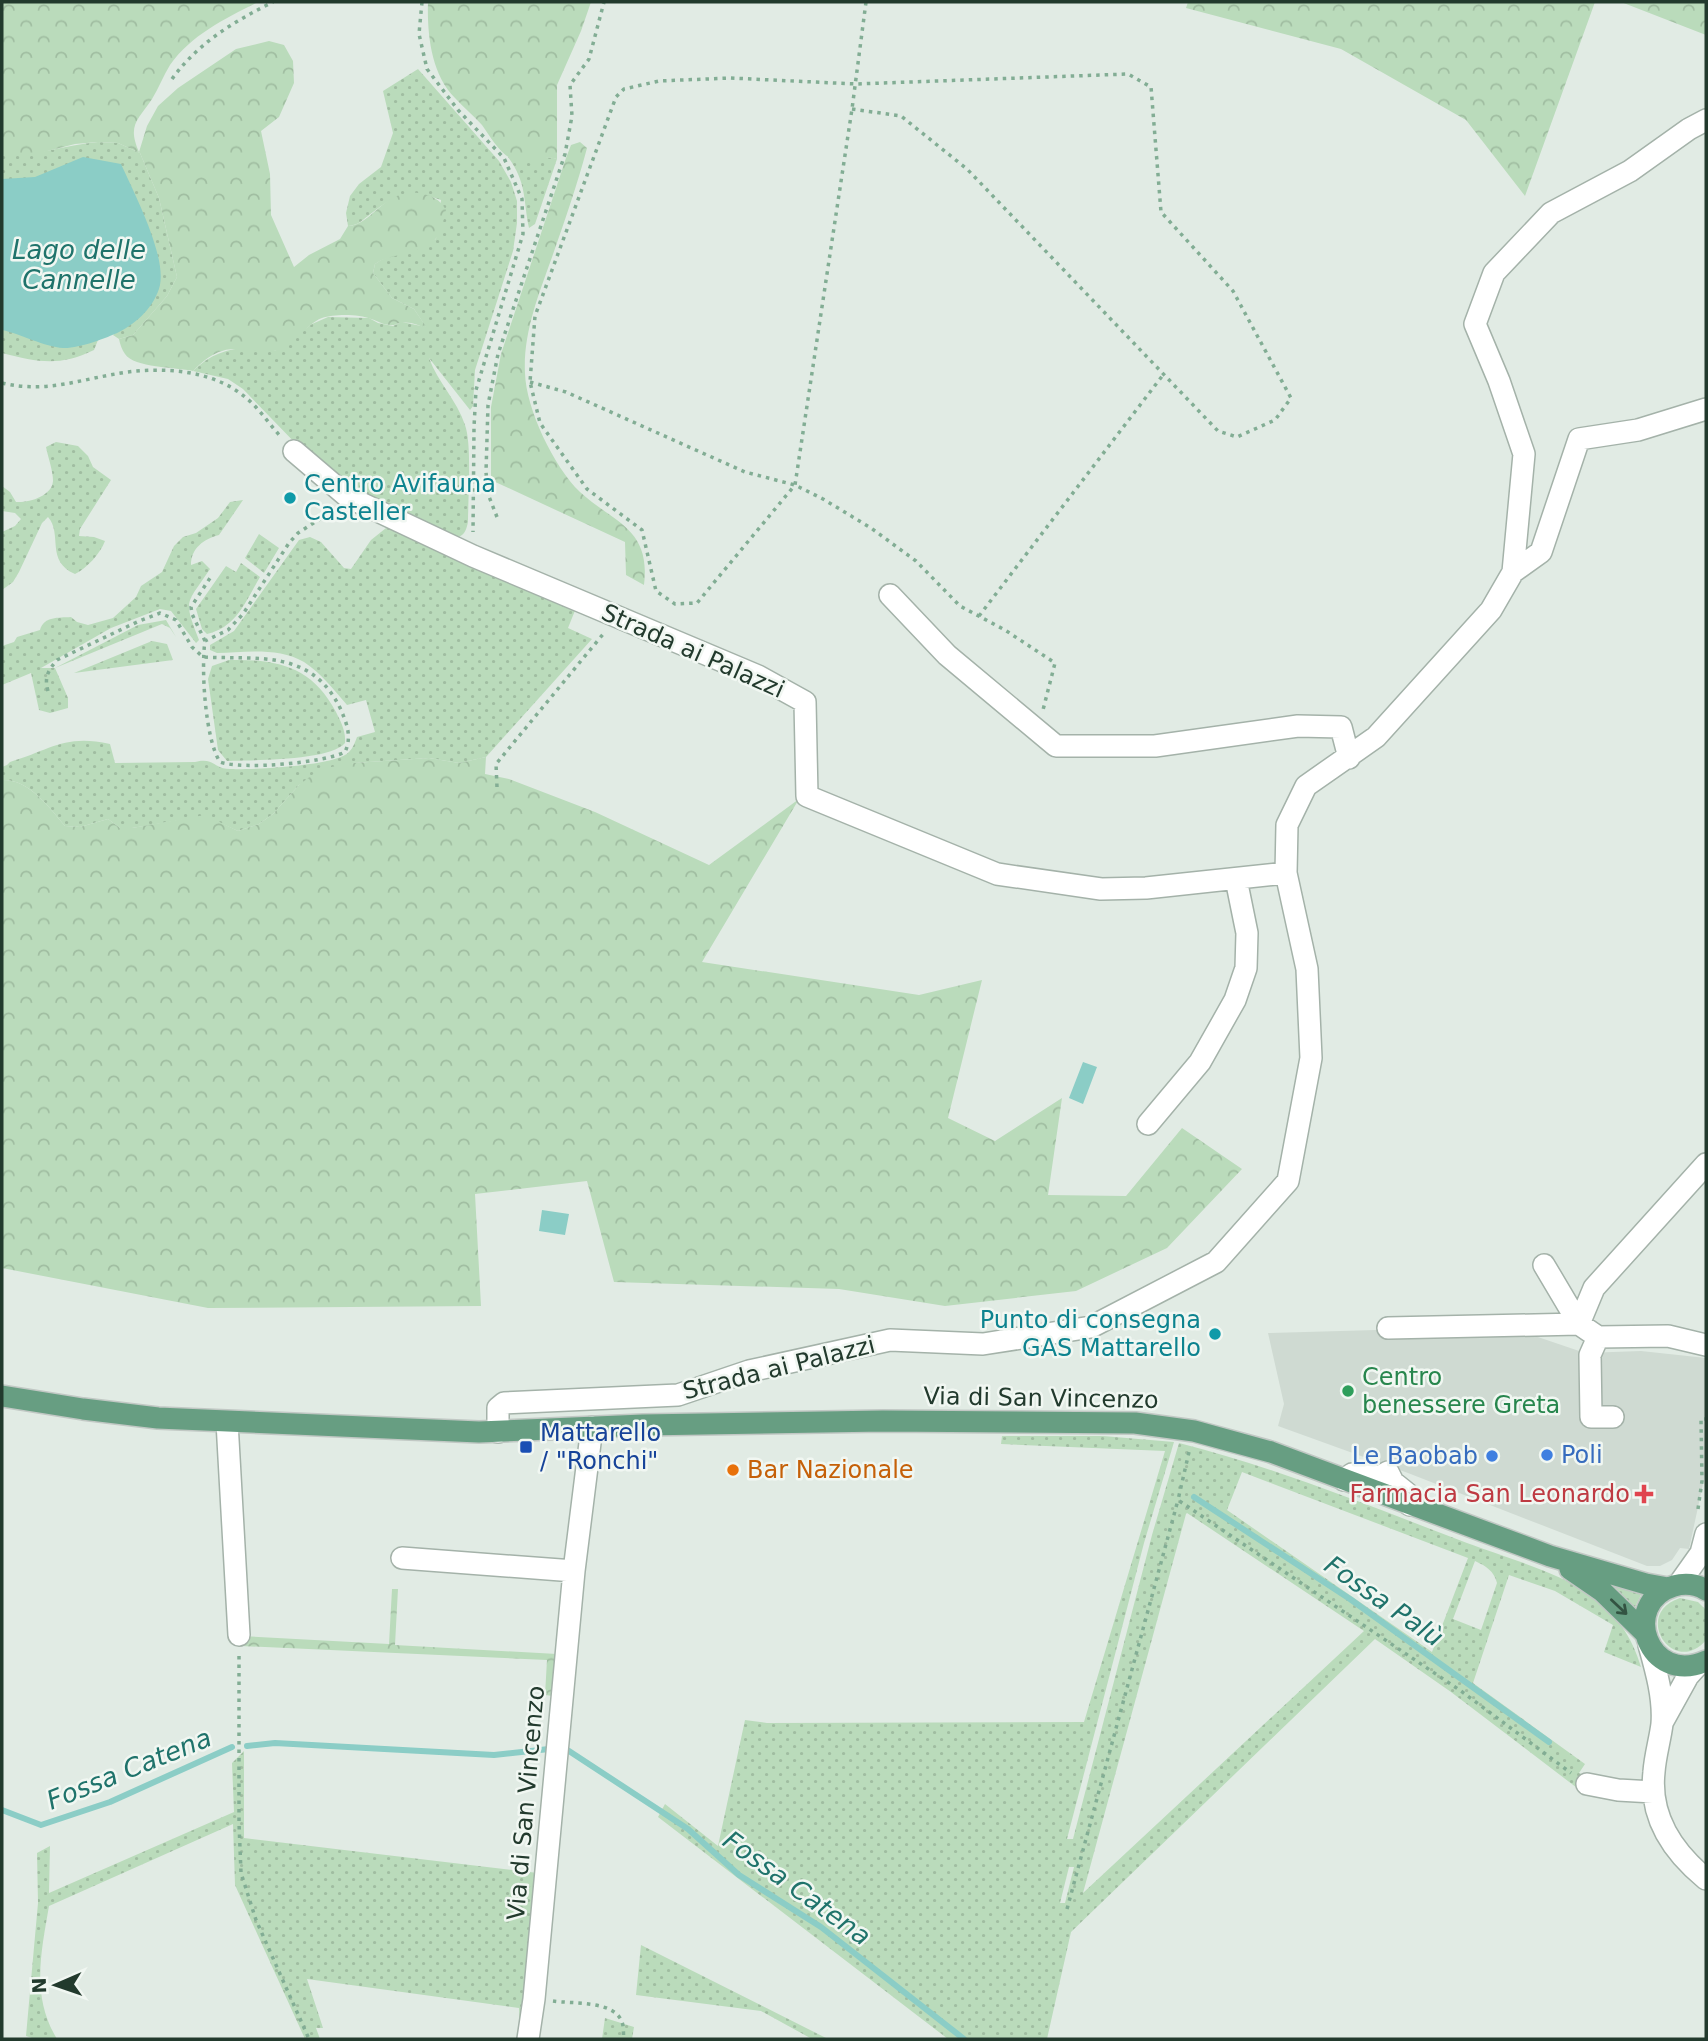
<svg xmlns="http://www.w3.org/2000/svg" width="1708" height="2041" viewBox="0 0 1708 2041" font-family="'DejaVu Sans',sans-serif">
	<defs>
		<pattern id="grass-dots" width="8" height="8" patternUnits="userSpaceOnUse" patternTransform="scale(1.75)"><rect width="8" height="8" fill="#badbbb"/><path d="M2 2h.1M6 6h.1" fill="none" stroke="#a0bda1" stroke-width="1.8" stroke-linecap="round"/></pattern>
		<pattern id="forest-crowns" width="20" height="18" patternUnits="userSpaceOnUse" patternTransform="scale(1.75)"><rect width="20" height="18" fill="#badbbb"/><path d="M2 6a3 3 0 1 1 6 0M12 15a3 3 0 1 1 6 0" fill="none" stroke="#a0bda1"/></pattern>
	</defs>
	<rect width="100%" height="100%" fill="#e1ebe4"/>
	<path fill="#cfdad2" d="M1376,1330L1385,1336L1532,1335L1585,1353L1641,1351L1706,1358V1470L1689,1549L1680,1548L1672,1560L1660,1566H1647L1408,1473L1278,1426L1284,1404L1268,1333Z"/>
	<path fill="url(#grass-dots)" fill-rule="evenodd" d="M418,69L499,161L511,182L517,201V223L513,251L475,370L473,406L470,410L429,358C438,383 457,400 465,425C472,444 468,499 468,522C466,531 464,537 454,538L347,487L300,448L243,389L228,379L193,371C216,348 243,344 275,351L312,324L328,317L369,318L378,323L393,326L402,322L426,327L414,309L392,298L373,273L375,264C393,251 417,251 436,239L441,200C410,188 393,195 368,216C360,222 358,225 348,226L346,213L350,196L359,184L381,167L393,133L383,91Z
		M98,142L118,143L140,153L159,198L177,277L167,296L133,335L119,339L113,335L117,330L2,187V156C35,156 65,145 98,142Z
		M508,157C528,163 542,154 557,159L535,224L529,228C523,199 527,183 508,157Z
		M2,321L98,340L94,350C59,367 38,362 2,353Z
		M56,442L78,446L88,456L93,467L111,480L80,529L79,536L94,537L105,541C100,554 87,568 75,574C45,561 63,534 48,517L42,523L19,572L13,582L2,590V532L15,526L21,519L15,513L2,511V486L10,492L16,502C29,503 52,496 53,481C53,471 48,457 46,447Z
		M243,500L219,535C204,539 191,548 191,565L202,561L210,569C186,605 183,599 199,640L196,643L171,611L160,609L111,628L41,668H55L138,625L166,620L176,637L170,628L162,624L55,668L68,698V708L50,713L39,710L31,673L2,685V646L14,642L17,637L40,630C44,616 58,618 71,617L77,622L88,625L113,618L136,597L141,586L162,572L174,546L183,537L196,533L218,518L230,502Z
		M386,528L399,529L576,608L568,628L592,639L486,757L459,763L429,758L354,763L299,785L273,814L259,824L238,831L205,816L132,828H120L108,819L80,827L65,826C48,806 29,779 2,780V767L7,765L10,762C51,750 64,734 110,744L115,763L195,762C215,757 213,769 230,769C251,770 337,766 349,752C353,748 355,742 357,737L375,732L366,700L347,705C334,690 321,673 304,662C279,647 244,652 217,653L210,650V645L234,631L299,540L310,537L321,542L344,568L351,569L371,540Z
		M259,534L279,548L264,573L245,558Z
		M241,563L260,577C246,601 236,628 207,634L202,629L196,609L226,566L236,572Z
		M152,641L167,644L173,660L74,673Z
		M229,660C277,659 312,666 336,712C341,722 346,731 345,743C330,761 252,760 227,761L218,750L208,679L212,666Z
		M1002,1436H1103L1174,1442L1144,1543L1067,1839H1073L1152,1535L1179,1443C1278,1468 1372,1507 1467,1543C1502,1556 1560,1573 1590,1594C1616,1613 1632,1637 1641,1667L1604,1652L1613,1625L1555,1591L1509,1575L1473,1683L1585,1764L1579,1773L1589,1777L1585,1794L1451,1692L1375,1639L1071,1932L1047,2039H948L658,1817L665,1804L718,1846L745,1720L767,1723L1084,1722L1165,1451L1001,1444ZM1242,1472L1468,1558L1432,1652L1227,1510ZM1187,1513L1364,1631L1083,1893L1186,1514ZM1475,1561C1486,1566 1494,1571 1497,1583L1481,1630L1453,1619ZM1069,1867H1074L1065,1903H1060Z
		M1596,1576L1643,1591L1633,1611Z
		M1680,1598L1698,1602L1706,1610V1640C1674,1678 1631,1614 1680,1598Z
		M244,1751V1838L538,1873L520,2039L519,2008L307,1979L323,2028H316L320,2039H305L235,1885L233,1824L49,1906C41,1953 31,1996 57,2039H35L26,2036L38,1903L37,1853L50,1846L49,1893L234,1812L232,1763Z
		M641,1945L828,2039H812L761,2011L636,1995Z
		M605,2018L634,2027L632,2039H602Z"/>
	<path fill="url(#forest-crowns)" d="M2,2H258C226,18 191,35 170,65C163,76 159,88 152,99C138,120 127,125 139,152L147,126L158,106L178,88L236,49L269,41L284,45L293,61L294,83L279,117L261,131L270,174L271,215L294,267L309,255L340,239L348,226C373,225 382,190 418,193C431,195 440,199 446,210C444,218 442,229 437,237C425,255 392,252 375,264L373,273L392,298L414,309L427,328C419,326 410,321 401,323C393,324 399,325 391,325C383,325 378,321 371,319C359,314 334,314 322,318C305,324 291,351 273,351C235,351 224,340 193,371C176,367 134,368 125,354C122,350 120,344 119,339L133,335L167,296L177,277L159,198L140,153L118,143L98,142L75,144L28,156H2Z
		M428,2H591L581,31L557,85V159C542,154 526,166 510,158C499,152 489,135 482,125C473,115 464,108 455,98C431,74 427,34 428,2Z
		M1188,2H1595L1525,196L1466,120L1341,49L1186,8Z
		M1621,2H1706V35Z
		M580,142L587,148C577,186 564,223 551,260C538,296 523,334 525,373C526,409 554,467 580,492C614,523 651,528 644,585L626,575L625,542L491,480V407L501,354L566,158L571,145Z
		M486,757L485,774L509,779L595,812L709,865L799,799L702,962L919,995L982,980L948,1118L995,1141L1062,1098L1048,1195L1126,1196L1182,1128L1242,1169L1167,1248L1076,1291L945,1306L839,1289L614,1282L587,1181L475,1194L481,1306L208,1308L2,1268V780C29,779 48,806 65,826L80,827L108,819L120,828H132L205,815L238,831L259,824L273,814L299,785L320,769L354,763L429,758L459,763Z
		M392,1589H398L395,1645L557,1654L553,1696L545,1695L547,1660L241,1646L242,1636L389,1644Z"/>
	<path fill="#8bcdc6" d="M83,157L121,164C134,193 166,254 160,285C155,306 137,323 119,332C107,338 77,349 63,348C45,347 21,334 2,330V179L35,177Z
		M1083,1062L1097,1067L1083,1104L1069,1098Z
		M542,1210L569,1214L565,1235L539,1231Z"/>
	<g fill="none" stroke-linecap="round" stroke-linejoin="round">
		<path stroke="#8bcdc6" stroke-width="6" d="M1194,1497L1350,1599L1549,1742
			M247,1746L275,1743L494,1755L549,1749
			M569,1751L688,1829L739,1875L821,1927L964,2039
			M2,1810L41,1825L110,1802L232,1747"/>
		<g stroke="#a4b2a9" stroke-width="24">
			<path id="minor" d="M294,451L348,497L473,556L758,676L805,702L807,796L997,874L1101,889L1146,888L1286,873
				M1513,572L1524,454L1499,381L1475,324L1494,273L1551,213L1630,171L1689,129L1706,120
				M890,595L947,655L1056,746H1155L1298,726L1341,727L1349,758
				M1148,1124L1200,1062L1235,1000L1246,968L1247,933L1236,879
				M1706,1164L1594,1288L1579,1324L1598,1337L1668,1336L1706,1345
				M1388,1328L1579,1324L1544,1265
				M1598,1337L1590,1355L1591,1417H1613
				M227,1422L239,1635
				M498,1432V1408L504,1403L678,1395L749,1371L890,1340L983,1344L1091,1327L1216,1262L1288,1181L1311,1058L1307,969L1286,873L1287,825L1306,786L1376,737L1491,610L1513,572L1541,552L1579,439L1638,430L1706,409
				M1344,1480L1352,1474L1379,1477L1388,1472L1393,1482L1408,1494L1410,1505
				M402,1558L574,1571
				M1679,1584L1701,1553L1706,1534
				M1649,1645C1656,1670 1664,1698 1662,1724C1660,1740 1655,1756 1654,1772C1649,1817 1673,1852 1706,1879
				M1662,1723L1688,1676L1697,1666
				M1587,1784L1618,1790L1653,1792
				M528,2039L534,1999L574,1571L592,1427"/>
		</g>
		<g stroke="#c1c8c4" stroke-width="24">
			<path id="major" d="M2,1396L83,1409L158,1418L479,1432L643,1425L883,1421L1135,1423L1194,1431L1271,1452L1550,1556L1646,1584L1668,1588
				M1570,1569L1602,1591L1645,1633
				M1706,1590C1696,1584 1685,1583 1674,1586C1619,1603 1648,1687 1706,1661"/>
		</g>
		<path stroke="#82ad94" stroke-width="3.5" stroke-dasharray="3.5 5" stroke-linecap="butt" d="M422,2L419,34L427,69L458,110L504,158L522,199L523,234L476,390L474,427L473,532
			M172,79C198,43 233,22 273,2
			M852,109L901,116L967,169L1218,431L1237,437L1275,420L1291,398L1233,291L1161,212L1151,87L1128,74L856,84L730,78L659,81L624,89L616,97L535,316L530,382L540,423L587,489L642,530L656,591L675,604L697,603L795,485L852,109L866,2
			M530,382L566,392L745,472L795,485L823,499L871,528L916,561L960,606L1005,630L1055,663L1043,710
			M2,383C48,394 83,378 128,372C167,367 214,371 245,397C259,408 269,424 281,437
			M497,517L488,494L486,472L488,405L498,354L565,154L572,116L570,85L589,59L604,2
			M979,616L1163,375
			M205,641L192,614L191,607L212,575
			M48,691C44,677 48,671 57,660L137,622L160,613L176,620L192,647L203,657C257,660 312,648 341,710C347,724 352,737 345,752C324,763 242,770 220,762C205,739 201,668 205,641L228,630L243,614L289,543L298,533L332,511
			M497,787L496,764L604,633
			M928,1391L937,1399H941
			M1189,1452L1178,1500L1461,1691L1571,1773
			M1698,1509L1702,1481L1701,1419H1706
			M239,1656V1823L241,1873L256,1920L309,2039
			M1067,1909L1178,1500
			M553,2001C572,2004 614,2000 622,2022C624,2027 623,2034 624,2039"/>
		<use href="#minor" stroke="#fff" stroke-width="21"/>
		<use href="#major" stroke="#679e82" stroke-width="21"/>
	</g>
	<defs><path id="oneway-shaft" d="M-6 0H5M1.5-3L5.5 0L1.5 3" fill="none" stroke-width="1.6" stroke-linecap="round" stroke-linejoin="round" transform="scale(1.75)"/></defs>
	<use stroke="#335342" href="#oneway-shaft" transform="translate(1619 1607) rotate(43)"/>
	<g fill="#0f9aa8" stroke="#f1f7f2" stroke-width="2.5">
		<circle cx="290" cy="498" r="7"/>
		<circle cx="1215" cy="1334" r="7"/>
	</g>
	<circle fill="#2e9e5b" stroke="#f1f7f2" stroke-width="2.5" cx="1348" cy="1391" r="7"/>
	<rect fill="#1a4fb4" stroke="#f1f7f2" stroke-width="2.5" x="519" y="1440" width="14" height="14" rx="3.5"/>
	<g fill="#3f7fe0" stroke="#f1f7f2" stroke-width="2.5">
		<circle cx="1547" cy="1455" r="7"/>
		<circle cx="1492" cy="1456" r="7"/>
	</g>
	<circle fill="#e8710a" stroke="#f1f7f2" stroke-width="2.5" cx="733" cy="1470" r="7"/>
	<path fill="#e0444e" stroke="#f1f7f2" stroke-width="2.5" d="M1640.5 1483.5h7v7h7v7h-7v7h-7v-7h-7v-7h7z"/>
	<g text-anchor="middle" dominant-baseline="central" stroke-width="5" stroke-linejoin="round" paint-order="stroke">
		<g font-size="24" fill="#0d838f" stroke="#f1f7f2" text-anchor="start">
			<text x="304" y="484">Centro Avifauna<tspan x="304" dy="28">Casteller</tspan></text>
			<text x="1201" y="1320" text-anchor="end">Punto di consegna<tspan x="1201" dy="28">GAS Mattarello</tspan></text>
		</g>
		<g font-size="24" fill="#223a2d" stroke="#f1f7f2">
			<text transform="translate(693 651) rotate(24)">Strada ai Palazzi</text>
			<text transform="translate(779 1368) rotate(-14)">Strada ai Palazzi</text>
			<text transform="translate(1041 1398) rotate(1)">Via di San Vincenzo</text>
			<text transform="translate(526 1803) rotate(-85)">Via di San Vincenzo</text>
		</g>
		<g font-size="24" fill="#27864d" stroke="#f1f7f2" text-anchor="start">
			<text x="1362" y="1377">Centro<tspan x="1362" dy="28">benessere Greta</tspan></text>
		</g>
		<g font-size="24" fill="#164399" stroke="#f1f7f2" text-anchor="start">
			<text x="540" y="1433">Mattarello<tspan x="540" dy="28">/ "Ronchi"</tspan></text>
		</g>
		<g font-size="24" fill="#366cbe" stroke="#f1f7f2" text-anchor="start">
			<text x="1561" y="1455">Poli</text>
			<text x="1478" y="1456" text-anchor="end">Le Baobab</text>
		</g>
		<g font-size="24" fill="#c56008" stroke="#f1f7f2" text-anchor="start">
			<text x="747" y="1470">Bar Nazionale</text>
		</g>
		<g font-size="24" fill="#be3a42" stroke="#f1f7f2" text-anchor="end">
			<text x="1630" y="1494">Farmacia San Leonardo</text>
		</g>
		<g font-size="26" font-style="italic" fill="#1f736b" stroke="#f1f7f2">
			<text x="79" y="250">Lago delle<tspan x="79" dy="30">Cannelle</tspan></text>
			<text transform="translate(1384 1601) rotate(35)">Fossa Palù</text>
			<text transform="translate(129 1769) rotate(-22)">Fossa Catena</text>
			<text transform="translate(797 1888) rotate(36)">Fossa Catena</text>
		</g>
	</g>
	<rect width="1708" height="2041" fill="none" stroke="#223a2d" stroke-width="7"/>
	<g transform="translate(56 1985) rotate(268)" stroke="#f1f7f2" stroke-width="5" paint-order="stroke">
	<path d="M0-5L12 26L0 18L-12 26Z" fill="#223a2d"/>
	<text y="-10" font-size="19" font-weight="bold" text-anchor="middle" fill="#223a2d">N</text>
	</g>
</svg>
